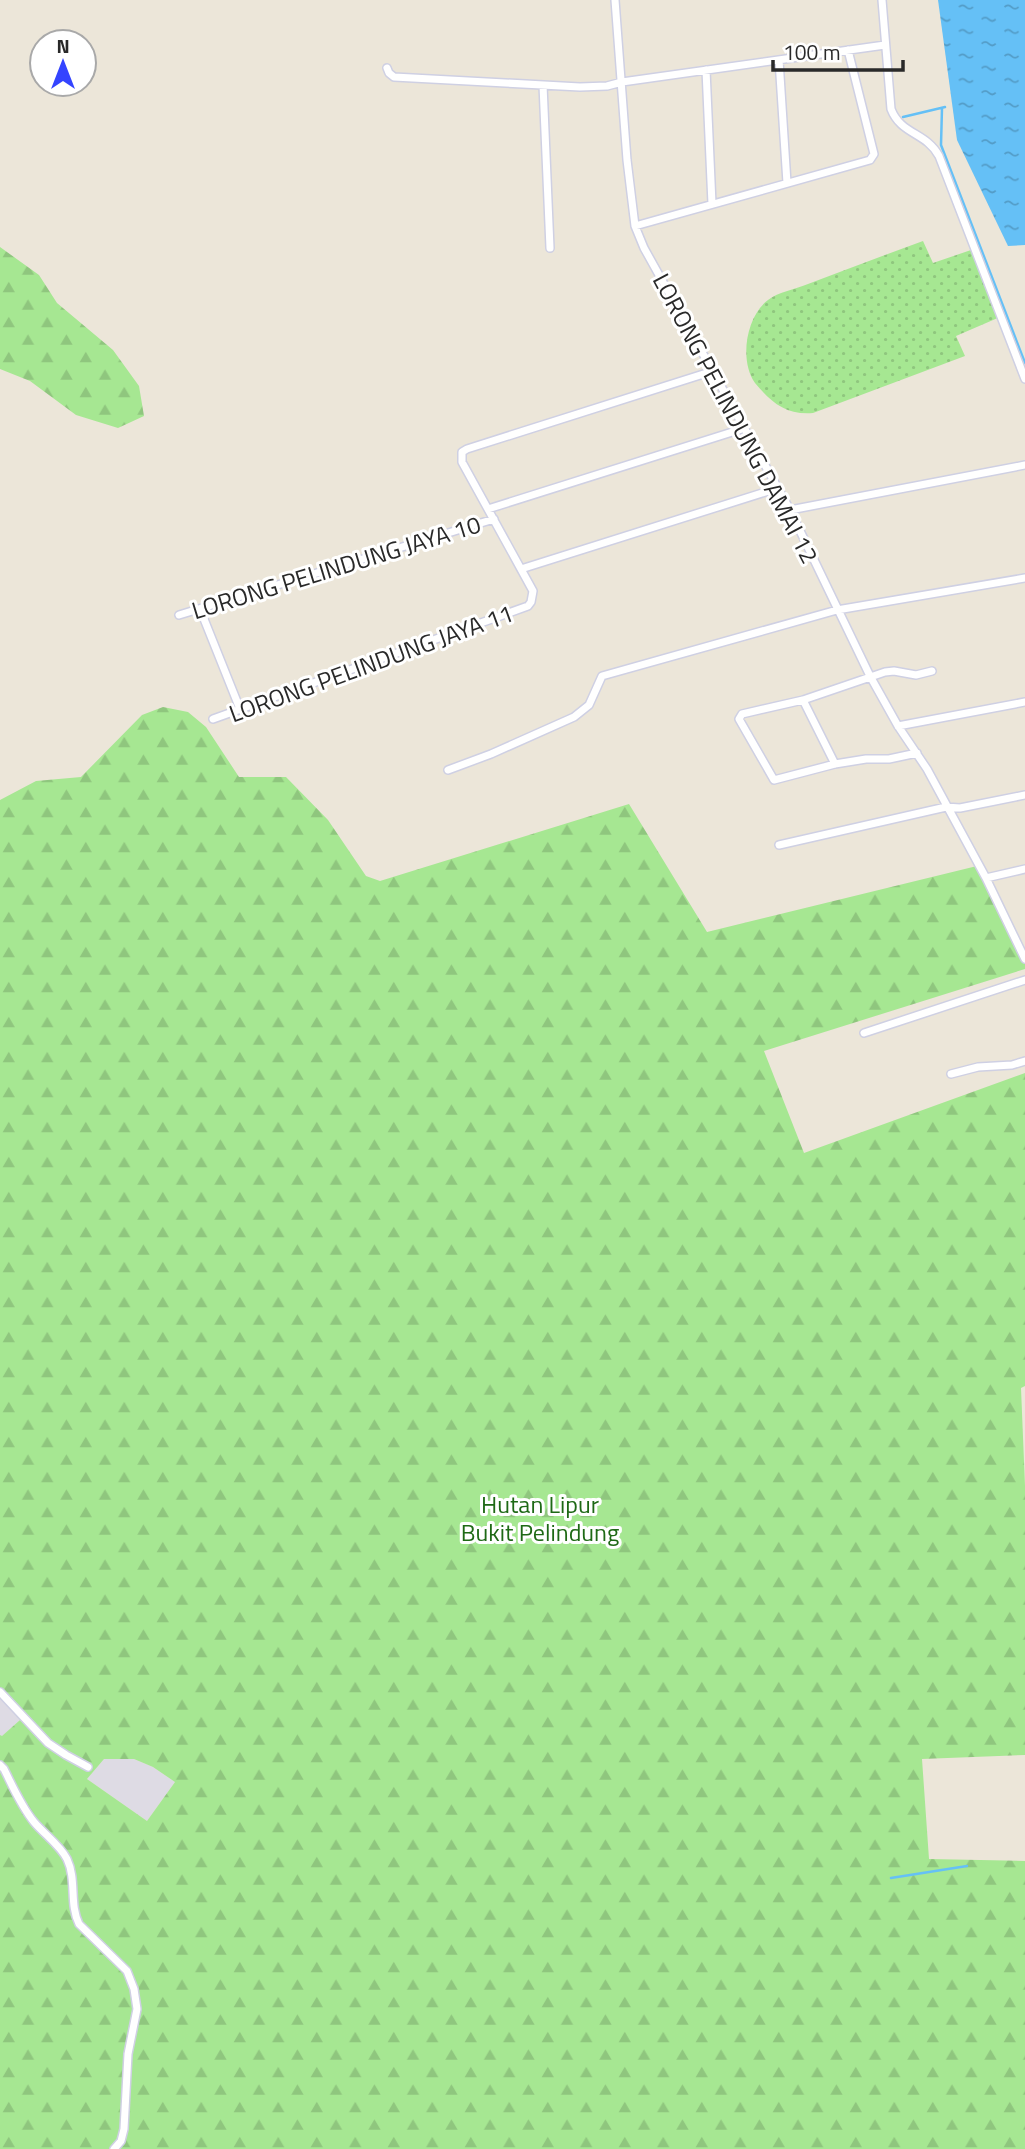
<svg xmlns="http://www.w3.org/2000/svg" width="1025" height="2149" viewBox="0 0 1025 2149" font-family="'Titillium Web',sans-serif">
	<defs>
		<pattern id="grass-dots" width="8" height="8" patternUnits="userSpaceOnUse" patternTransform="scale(1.75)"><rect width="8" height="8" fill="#a6e792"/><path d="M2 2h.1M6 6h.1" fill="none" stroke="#8fc67e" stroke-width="1.8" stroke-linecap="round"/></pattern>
		<pattern id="forest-firs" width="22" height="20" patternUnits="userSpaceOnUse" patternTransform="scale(1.75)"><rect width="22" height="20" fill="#a6e792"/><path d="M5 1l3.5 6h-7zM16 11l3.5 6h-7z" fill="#8fc67e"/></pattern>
		<pattern id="water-ripples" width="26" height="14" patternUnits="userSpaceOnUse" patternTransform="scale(1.75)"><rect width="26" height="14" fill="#65c0f6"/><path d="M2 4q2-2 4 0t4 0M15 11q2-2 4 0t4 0" fill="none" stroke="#539cc7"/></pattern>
	</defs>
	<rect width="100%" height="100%" fill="#ece6d9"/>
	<path fill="#dedbe4" d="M0,1697L20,1720L1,1737L0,1735Z
		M104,1759H134L153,1767L175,1782L147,1821L87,1779Z"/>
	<path fill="url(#grass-dots)" d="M923,241L933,263L971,250L1000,317L956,336L965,356L813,413C786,415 772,403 755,383C739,361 746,316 768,300C778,292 796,289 808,284C846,270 884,255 923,241Z"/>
	<path fill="url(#forest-firs)" fill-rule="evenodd" d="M0,247L39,275L57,303L113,350L139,386L144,416L118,428L76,415L30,381L0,369Z
		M163,707L188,712L206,727L239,777H286L328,820L366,876L380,881L629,804L707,932L977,866L1025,963V969L764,1051L804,1153L1025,1073V1386L1021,1388L1025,1486V1755L922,1759L929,1859L1025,1861V2149H0V1735L2,1736L20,1720L0,1697V800L36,781L81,777L142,715ZM104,1759H134L153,1767L175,1782L147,1821L87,1779Z"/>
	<path fill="url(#water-ripples)" d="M938,0H1025V245L1008,246L957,140Z"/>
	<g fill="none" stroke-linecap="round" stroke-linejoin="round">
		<path stroke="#65c0f6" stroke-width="2.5" d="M942,108L941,145L1025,363
			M903,117L945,107
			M891,1878L967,1866"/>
		<g stroke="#cfd0e3" stroke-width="10">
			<path id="minor" d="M615,0L627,160L635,226L644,248L790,510L870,676L898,726L927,769L986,878L1025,959
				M882,0L891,109C901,135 926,132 939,156L1025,379
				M779,60L787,183
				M387,68L389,73L394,77L580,87L607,86L622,82L885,45
				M706,70L712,204
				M543,85L550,248
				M635,226L870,160L874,154L848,50
				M488,509L745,428
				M790,510L1025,465
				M521,569L778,488
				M200,609L240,709
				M179,615L494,519
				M803,700L835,764
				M213,719L528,606L531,602L533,591L462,462V452L467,449L713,371
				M898,726L1025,702
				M917,753L889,759H866L835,764L774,780L739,719L742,714L803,700L885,672L894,671L916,675L932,671
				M448,770L491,754L574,717L589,705L602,676L837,610L1025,578
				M779,845L946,807L960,808L1025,795
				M986,878L1025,869
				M864,1033L1025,980
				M951,1074L978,1067L1012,1065L1025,1061
				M0,1692L48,1743L66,1755L88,1767
				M0,1765L4,1769C13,1787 21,1806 34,1822C44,1834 60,1845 67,1859C77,1880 69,1904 79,1924L127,1971L134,1989L137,2009L128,2054L124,2129L121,2141L114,2149"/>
		</g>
		<use href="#minor" stroke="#fff" stroke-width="7"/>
	</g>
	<g text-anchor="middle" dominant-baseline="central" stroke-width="6" stroke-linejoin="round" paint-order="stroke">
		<g font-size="24" fill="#292929" stroke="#fff">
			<text transform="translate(736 418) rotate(62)">LORONG PELINDUNG DAMAI 12</text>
			<text transform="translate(336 567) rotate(-17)">LORONG PELINDUNG JAYA 10</text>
			<text transform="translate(371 663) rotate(-20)">LORONG PELINDUNG JAYA 11</text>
		</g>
		<g font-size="24" fill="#1e6915" stroke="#fff">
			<text x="540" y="1504">Hutan Lipur<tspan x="540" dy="28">Bukit Pelindung</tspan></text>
		</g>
	</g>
	<g transform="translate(63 63)"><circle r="33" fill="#ffffff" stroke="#a9a9a9" stroke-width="2"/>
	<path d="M0-5L12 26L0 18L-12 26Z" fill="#3444ff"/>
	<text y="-10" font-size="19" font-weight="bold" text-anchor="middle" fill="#292929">N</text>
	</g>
	<path d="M773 60v10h130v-10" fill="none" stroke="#292929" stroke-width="3.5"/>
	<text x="783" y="60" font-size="21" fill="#292929" stroke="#ffffff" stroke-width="5" paint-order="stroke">100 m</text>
</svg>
